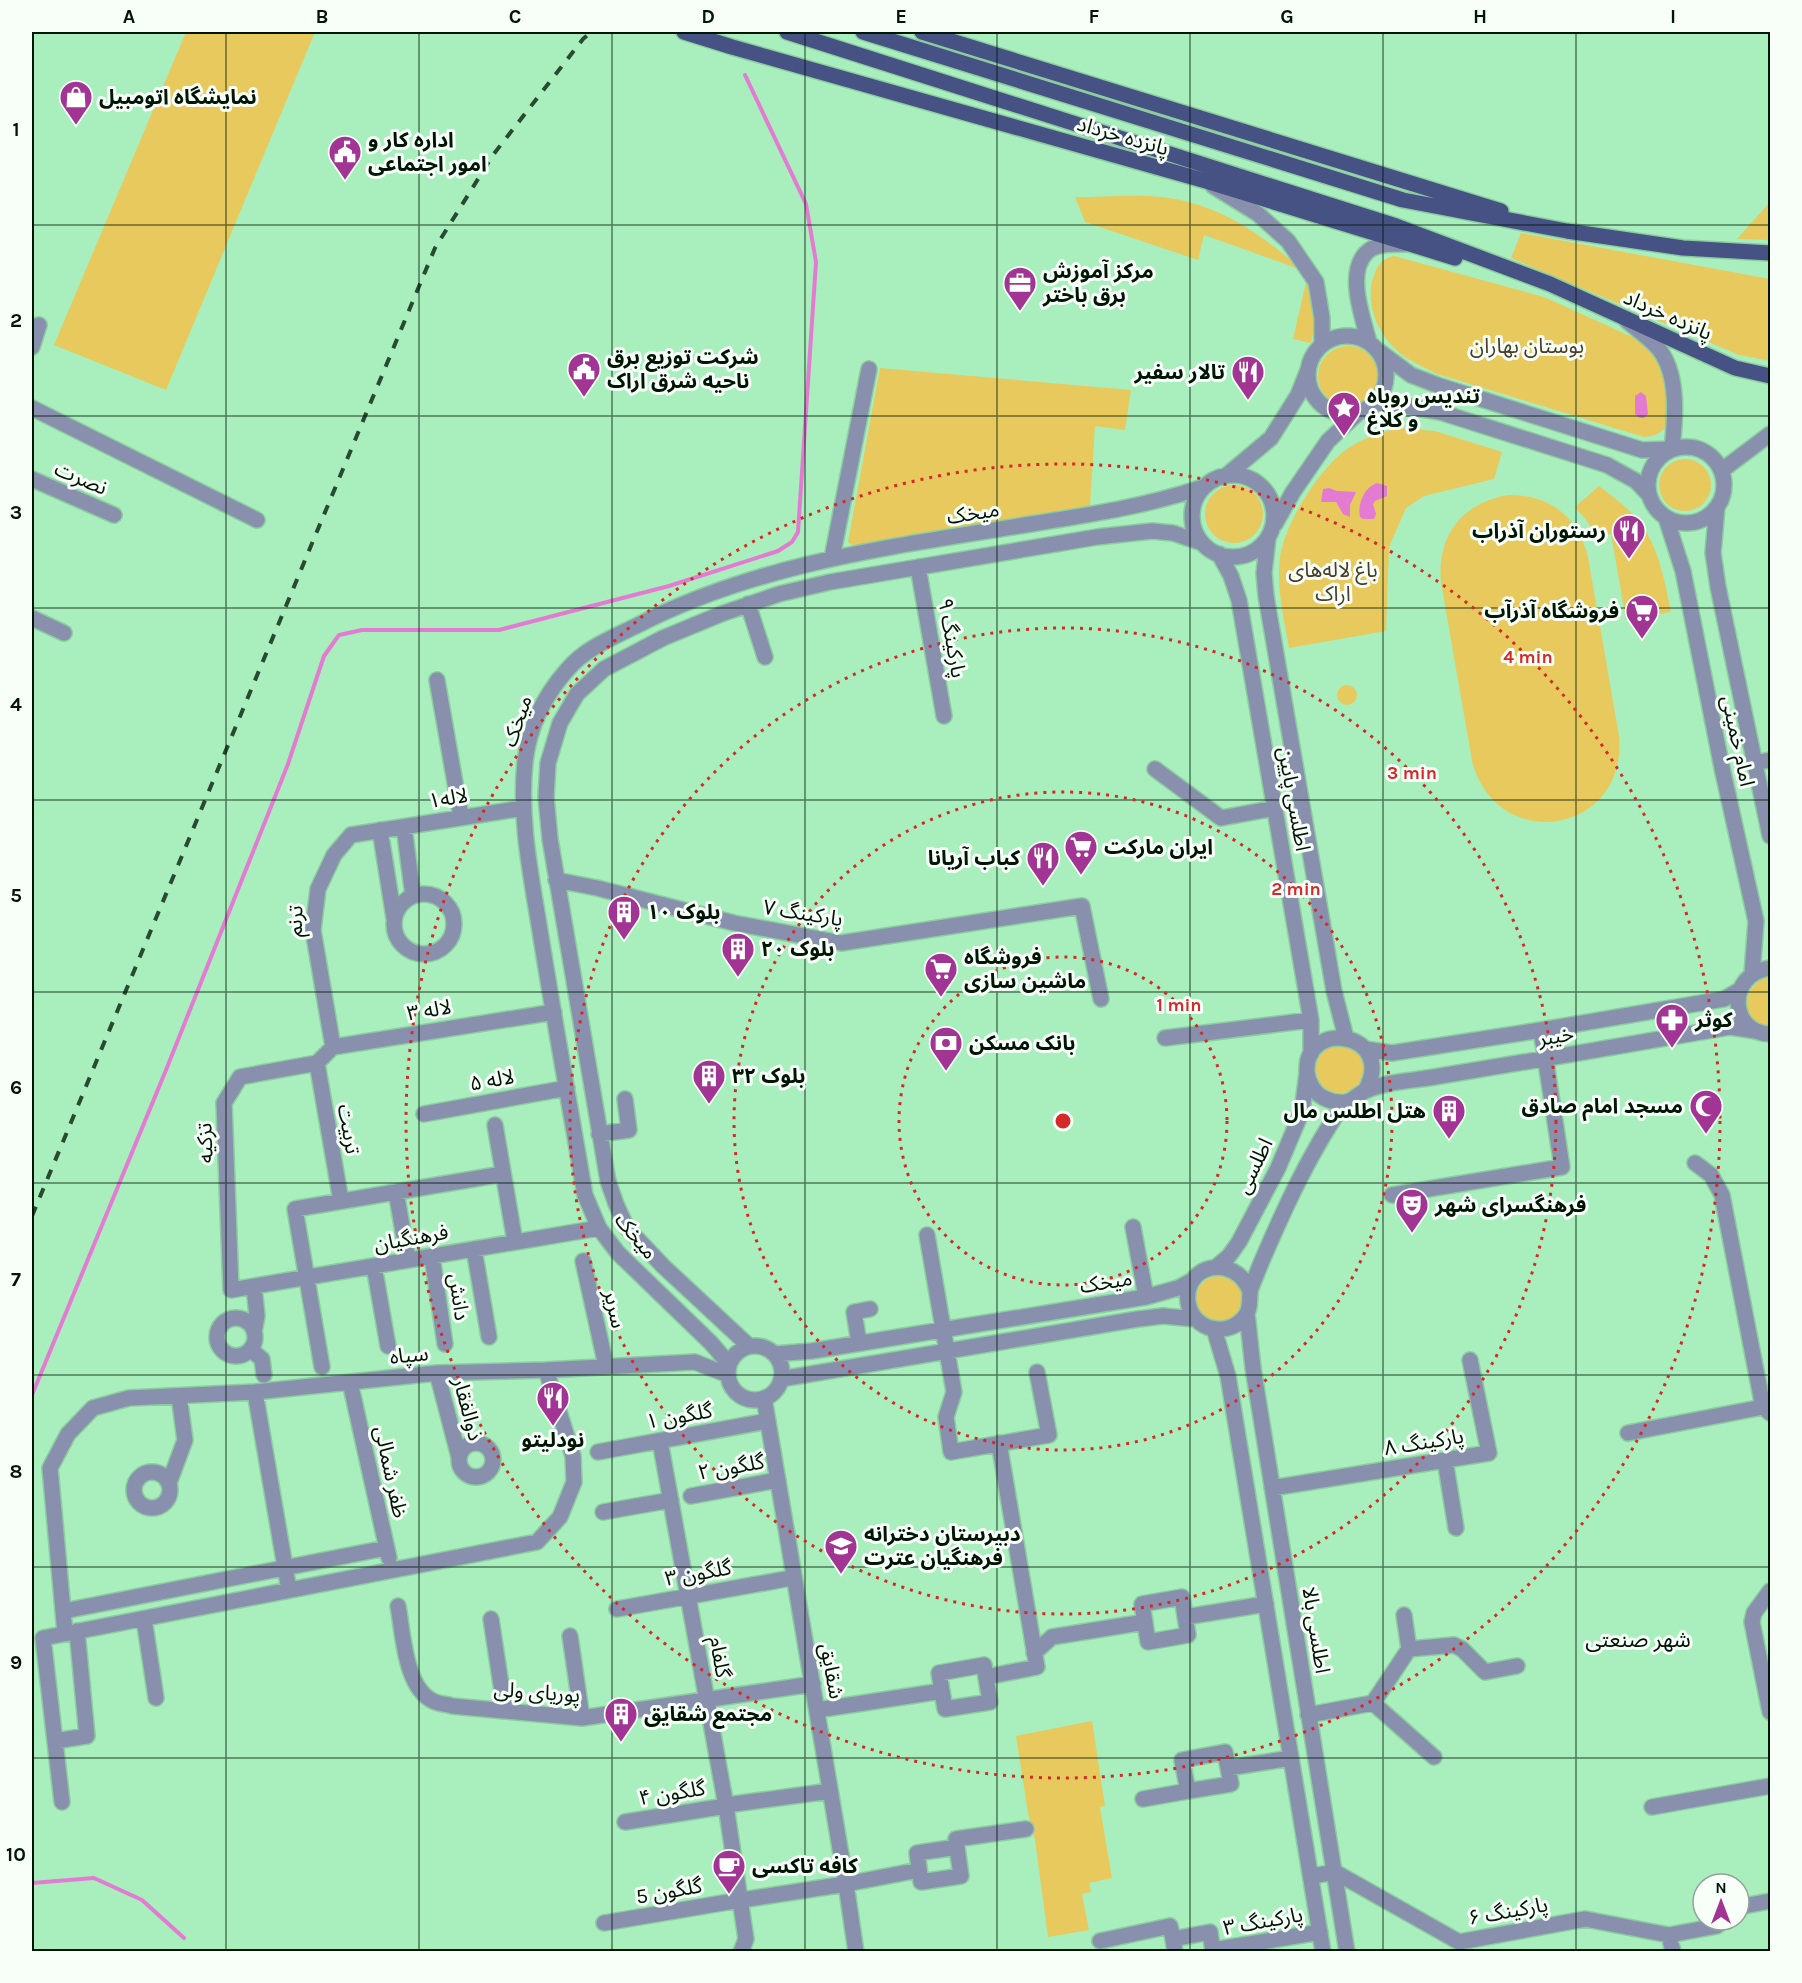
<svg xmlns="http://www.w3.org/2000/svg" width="1802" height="1983" viewBox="0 0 1802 1983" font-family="Karla,'Noto Sans Arabic',sans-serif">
	<rect width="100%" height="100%" fill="#a8efbd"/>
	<path fill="#e8c95e" d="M186,32H315L166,390L54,345Z
		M1075,197C1102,197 1135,194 1162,197C1219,204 1260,233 1302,270L1204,235L1198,260L1085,222Z
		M1770,202V240L1737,239Z
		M1521,233L1770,279V361L1739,355L1511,258Z
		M1394,256L1544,297L1648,344L1662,358L1675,414C1665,428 1662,436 1644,437L1437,374C1427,369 1417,364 1408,359C1382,343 1364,308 1373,278C1377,266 1381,259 1394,256Z
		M1307,278L1319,303L1311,343L1293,339Z
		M1318 376a30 30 0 1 1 60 0a30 30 0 1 1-60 0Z
		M880,368L1131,390L1125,430L1095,426L1090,506L855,547L848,542Z
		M1398,428L1435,431L1502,452L1494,479L1424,496L1406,508L1389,547L1386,631L1289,648C1284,618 1276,588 1280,557C1285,523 1319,469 1347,449C1363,438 1380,433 1398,428Z
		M1659 485a26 26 0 1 1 52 0a26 26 0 1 1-52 0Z
		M1205 514a29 29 0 1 1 58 0a29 29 0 1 1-58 0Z
		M1599,486C1613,497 1630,509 1641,524C1659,549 1665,582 1671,612L1626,620L1611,534L1596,536L1587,521L1575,507Z
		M1508,495C1550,495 1578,516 1588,557L1619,736C1628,834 1497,856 1472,761L1441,582C1437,535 1462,503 1508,495Z
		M1337 695a10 10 0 1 1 20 0a10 10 0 1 1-20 0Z
		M1765,978H1770V1026C1741,1023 1739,990 1765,978Z
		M1316 1069a24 24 0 1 1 48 0a24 24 0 1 1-48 0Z
		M1196 1299a23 23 0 1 1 46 0a23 23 0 1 1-46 0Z
		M1092,1721L1105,1806L1100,1807L1112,1878L1089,1883L1091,1892L1082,1894L1089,1930L1048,1937L1035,1840L1028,1813L1016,1736Z"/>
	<path fill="#e47bd3" d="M1641,392L1646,396L1648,414L1644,418H1640L1635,414V396Z
		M1377,483L1387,486V496L1375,501L1373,504L1376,514L1374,519H1363L1360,517C1357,505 1364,487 1377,483Z
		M1329,488L1337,491L1356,492L1350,505V517L1343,514L1336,502H1321L1323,489Z"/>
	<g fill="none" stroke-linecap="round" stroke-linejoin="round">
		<path stroke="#e47bd3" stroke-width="4" d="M32,1395L166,1070L288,764L324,656L339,635L362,630H499L669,586L778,551L792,542L798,532L816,262L806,204L745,75
			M32,1883L94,1878L142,1900L184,1938"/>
		<g stroke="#8dcca0" stroke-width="18">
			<path id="minor" d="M1213,186L1258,214L1288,241L1316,282L1322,318V345
				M1308 375a39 39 0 1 1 78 0a39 39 0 1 1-78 0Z
				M1369,342C1363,318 1346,274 1366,253C1375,243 1393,244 1405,244
				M32,347L39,325
				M1379,351L1411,375L1437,385L1642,450L1672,449C1675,421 1679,378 1661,352C1654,341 1636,329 1626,320
				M1374,403L1404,406L1440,412L1607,465L1636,481L1649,495
				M32,408L257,520
				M1648 485a38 38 0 1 1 76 0a38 38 0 1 1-76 0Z
				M1721,471L1770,434
				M1192 516a41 41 0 1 1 82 0a41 41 0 1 1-82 0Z
				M1227,475L1271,438L1298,395L1308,370
				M32,479L114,515
				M1717,507L1713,553L1718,587L1770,836
				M1666,518L1683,571L1722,768L1756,921L1752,974
				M1275,524L1293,492L1328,441L1358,413
				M1268,538L1264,573L1266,596L1334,991L1346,1038
				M1219,554L1231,576L1239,600L1311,1020V1054
				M832,558L869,369
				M918,567L944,716
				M748,604L765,657
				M32,618L64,633
				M437,680L461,817
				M1754,763L1770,760
				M1155,769L1221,818L1275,808
				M404,827L413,896
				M380,830L394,918
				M556,880L597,888L734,923L841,943L1082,906L1101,999
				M394 924a30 30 0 1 1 60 0a30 30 0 1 1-60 0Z
				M1770,968C1726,974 1729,1033 1770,1034
				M1165,1038L1311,1020
				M333,1047L313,930L318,889L334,855L351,835L523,808
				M1365,1049L1392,1053L1541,1030L1724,999L1738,991
				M317,1063L240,1077L224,1103L231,1290L599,1228
				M317,1063L333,1047L554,1012
				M317,1063L341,1201
				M1365,1091C1398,1033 1304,1017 1307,1072C1308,1082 1314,1093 1324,1098C1330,1101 1339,1103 1346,1102C1354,1100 1358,1094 1365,1091C1384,1082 1408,1081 1428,1078C1529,1061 1629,1045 1730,1027L1756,1031
				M424,1114L567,1088
				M495,1125L515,1242
				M599,1134L629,1130L625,1099
				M1695,1163L1711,1175L1722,1195L1763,1407L1770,1413
				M396,1192L408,1260
				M1392,1195L1562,1167L1541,1030
				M1133,1227L1146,1297
				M927,1235L954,1392L946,1417L951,1452L1049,1435L1037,1372
				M474,1249L489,1337
				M432,1256L445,1344
				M583,1261L606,1366
				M374,1266L388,1346
				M1216,1267L1229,1256L1239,1242L1278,1168L1302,1111L1307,1073
				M254,1287L257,1316L254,1332
				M1250,1291C1234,1252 1183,1265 1188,1302C1192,1331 1230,1339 1246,1315C1252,1306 1248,1297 1251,1288C1254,1280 1258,1271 1261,1263C1285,1207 1310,1152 1345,1102
				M1247,1313L1253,1368L1347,1952
				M217 1337a19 19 0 1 1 38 0a19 19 0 1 1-38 0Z
				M1214,1329L1228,1376L1323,1952
				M859,1343L854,1312L870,1309
				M749,1346L663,1266L627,1228L616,1204L608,1181L550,839L546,797L548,763L560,723L577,694L604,669L663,638L721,614L779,594L830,582L1097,537L1152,531L1173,533L1202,543
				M728 1373a27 27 0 1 1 54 0a27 27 0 1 1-54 0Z
				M251,1350L262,1359L264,1375
				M774,1354L812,1351L1146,1297L1178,1288L1193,1280
				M729,1364L711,1343L618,1253L599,1228L585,1195C570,1107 554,1019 540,931C531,875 519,819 525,762C529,727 544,696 567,670C585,648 614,637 638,625C761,562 897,546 1031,524C1089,515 1147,506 1203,487
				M322,1367L295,1209L503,1174
				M437,1373L459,1457
				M781,1379L1138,1319L1163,1316L1196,1319
				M350,1382L389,1558
				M255,1392L289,1590
				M764,1398L846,1884L856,1952
				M1628,1433L1763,1407
				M660,1441L726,1806L746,1939L741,1952
				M459 1460a17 17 0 1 1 34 0a17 17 0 1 1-34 0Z
				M598,1452L768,1421
				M1445,1460L1456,1528
				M134 1490a18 18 0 1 1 36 0a18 18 0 1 1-36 0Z
				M169,1483L185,1440L179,1396
				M1272,1488L1489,1453L1470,1360
				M691,1496L778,1480
				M603,1512L671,1500
				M1770,1591L1754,1613L1752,1622L1770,1712
				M1182,1597L1188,1635L1148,1642L1142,1604Z
				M398,1606C403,1633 405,1688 433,1701C439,1704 446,1704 452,1706L582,1718L813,1684
				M617,1609L786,1579
				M64,1611L386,1548
				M1404,1615L1409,1649
				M1185,1617L1266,1604
				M144,1619L156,1698
				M491,1619L505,1711
				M65,1633L50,1468L68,1434L93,1408L129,1398L255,1392L437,1373L546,1370L695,1362L728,1375
				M570,1636L582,1718
				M1034,1653L1052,1637L1145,1622
				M984,1665L990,1702L945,1709L939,1673Z
				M986,1677L1037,1667L999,1443
				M1373,1703L1434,1757
				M817,1710L942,1691
				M1308,1715L1373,1703L1409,1649L1454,1645L1462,1649L1485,1672L1517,1666
				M55,1741L87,1736L77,1631
				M1225,1752L1231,1784L1188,1791L1182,1760Z
				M1228,1768L1291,1758
				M1143,1799L1188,1791
				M62,1802L43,1638L537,1542L560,1517L574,1482L573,1456L546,1370
				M734,1804L830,1791
				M1652,1807L1770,1786
				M625,1822L726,1806
				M957,1847L961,1876L921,1882L917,1853Z
				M957,1847L956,1839L1026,1829
				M1312,1876L1335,1872L1459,1942L1585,1919L1669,1935L1717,1926L1723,1920
				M748,1899L846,1884L919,1870
				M1739,1907L1770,1901
				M604,1923L740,1900
				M1669,1935L1673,1952
				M1100,1941L1170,1926L1173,1939
				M1213,1950L1320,1932
				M1175,1952L1173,1939L1210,1932L1213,1952"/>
		</g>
		<g stroke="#8dcca0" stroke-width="18">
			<path id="major" d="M684,32L732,47L1206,181L1455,258
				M787,32L1396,226L1550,284L1735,368L1770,376
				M863,32L1403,200L1567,231L1683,248L1770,253
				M922,32L1501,211"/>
		</g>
		<use href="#minor" stroke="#8890ae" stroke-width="15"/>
		<use href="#major" stroke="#465184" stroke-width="15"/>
		<path stroke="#284a31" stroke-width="4" stroke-dasharray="10 10" stroke-linecap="butt" d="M32,1216L435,248L493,155L583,39L591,32"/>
	</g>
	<path fill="none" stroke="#001605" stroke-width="1.5" stroke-opacity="0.55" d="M226,32V1952M419,32V1952M612,32V1952M805,32V1952M997,32V1952M1190,32V1952M1383,32V1952M1576,32V1952M32,225H1770M32,416H1770M32,608H1770M32,800H1770M32,992H1770M32,1183H1770M32,1375H1770M32,1567H1770M32,1758H1770"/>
	<g fill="none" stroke="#d62828" stroke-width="3" stroke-dasharray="3 6">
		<circle cx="1063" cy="1121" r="164"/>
		<circle cx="1063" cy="1121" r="329"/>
		<circle cx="1063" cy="1121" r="493"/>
		<circle cx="1063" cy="1121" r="657"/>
	</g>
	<defs>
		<g id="shop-pin" transform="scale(1.725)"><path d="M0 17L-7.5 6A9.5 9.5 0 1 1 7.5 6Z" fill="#a23594" stroke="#f8fff9"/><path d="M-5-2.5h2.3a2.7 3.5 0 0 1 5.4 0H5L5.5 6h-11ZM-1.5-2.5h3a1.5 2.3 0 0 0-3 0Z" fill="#fff"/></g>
		<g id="civic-pin" transform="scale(1.725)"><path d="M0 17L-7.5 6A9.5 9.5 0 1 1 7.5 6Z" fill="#a23594" stroke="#f8fff9"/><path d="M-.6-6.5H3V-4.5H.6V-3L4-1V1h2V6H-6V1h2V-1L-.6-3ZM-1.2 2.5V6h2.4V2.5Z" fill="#fff"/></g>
		<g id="office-pin" transform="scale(1.725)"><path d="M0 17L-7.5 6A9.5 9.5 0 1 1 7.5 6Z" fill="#a23594" stroke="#f8fff9"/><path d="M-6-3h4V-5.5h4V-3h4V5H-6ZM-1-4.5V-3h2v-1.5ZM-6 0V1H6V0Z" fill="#fff"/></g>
		<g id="restaurant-pin" transform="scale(1.725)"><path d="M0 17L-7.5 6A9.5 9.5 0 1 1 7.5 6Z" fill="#a23594" stroke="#f8fff9"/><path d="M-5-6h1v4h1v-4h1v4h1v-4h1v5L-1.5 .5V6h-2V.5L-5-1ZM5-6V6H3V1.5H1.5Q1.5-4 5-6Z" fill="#fff"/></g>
		<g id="sight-pin" transform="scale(1.725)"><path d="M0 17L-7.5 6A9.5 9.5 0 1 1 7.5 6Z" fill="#a23594" stroke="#f8fff9"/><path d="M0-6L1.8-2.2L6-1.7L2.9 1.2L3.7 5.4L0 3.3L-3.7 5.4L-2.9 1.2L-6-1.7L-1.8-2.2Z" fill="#fff"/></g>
		<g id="supermarket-pin" transform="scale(1.725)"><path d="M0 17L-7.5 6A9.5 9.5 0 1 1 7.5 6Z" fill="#a23594" stroke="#f8fff9"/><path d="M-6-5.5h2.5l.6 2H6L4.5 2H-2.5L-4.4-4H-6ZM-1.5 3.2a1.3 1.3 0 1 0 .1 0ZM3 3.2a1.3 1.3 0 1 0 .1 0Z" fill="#fff"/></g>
		<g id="building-pin" transform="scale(1.725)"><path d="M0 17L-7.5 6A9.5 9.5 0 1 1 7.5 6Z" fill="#a23594" stroke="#f8fff9"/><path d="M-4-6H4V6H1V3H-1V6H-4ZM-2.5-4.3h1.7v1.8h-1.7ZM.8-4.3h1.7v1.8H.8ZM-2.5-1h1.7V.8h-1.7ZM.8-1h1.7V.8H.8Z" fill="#fff"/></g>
		<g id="pharmacy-pin" transform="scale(1.725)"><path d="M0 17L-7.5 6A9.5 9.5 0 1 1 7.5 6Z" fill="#a23594" stroke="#f8fff9"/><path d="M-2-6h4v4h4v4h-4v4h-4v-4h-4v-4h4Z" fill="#fff"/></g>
		<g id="bank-pin" transform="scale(1.725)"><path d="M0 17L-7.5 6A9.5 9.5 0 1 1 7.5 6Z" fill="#a23594" stroke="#f8fff9"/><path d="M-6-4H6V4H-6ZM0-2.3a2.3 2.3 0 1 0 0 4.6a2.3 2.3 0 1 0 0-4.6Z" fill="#fff"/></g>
		<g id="mosque-pin" transform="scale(1.725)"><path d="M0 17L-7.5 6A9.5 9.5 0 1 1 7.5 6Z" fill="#a23594" stroke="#f8fff9"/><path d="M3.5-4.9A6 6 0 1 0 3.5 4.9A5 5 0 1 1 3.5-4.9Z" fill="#fff"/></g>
		<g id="theatre-pin" transform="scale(1.725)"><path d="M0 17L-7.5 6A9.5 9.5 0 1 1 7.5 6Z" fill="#a23594" stroke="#f8fff9"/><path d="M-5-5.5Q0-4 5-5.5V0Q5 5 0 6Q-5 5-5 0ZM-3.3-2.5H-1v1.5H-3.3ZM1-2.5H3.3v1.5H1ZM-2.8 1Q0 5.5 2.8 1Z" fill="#fff"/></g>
		<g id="school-pin" transform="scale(1.725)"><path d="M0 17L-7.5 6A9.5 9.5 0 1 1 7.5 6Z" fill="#a23594" stroke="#f8fff9"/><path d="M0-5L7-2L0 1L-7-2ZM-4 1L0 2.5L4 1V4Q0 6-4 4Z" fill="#fff"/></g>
		<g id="cafe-pin" transform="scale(1.725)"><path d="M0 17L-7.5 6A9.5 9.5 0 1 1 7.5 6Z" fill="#a23594" stroke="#f8fff9"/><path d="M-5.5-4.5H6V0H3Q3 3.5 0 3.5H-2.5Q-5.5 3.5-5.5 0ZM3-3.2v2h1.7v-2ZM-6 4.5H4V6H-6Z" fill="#fff"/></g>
	</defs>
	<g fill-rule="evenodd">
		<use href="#shop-pin" x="76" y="97"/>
		<use href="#civic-pin" x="345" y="152"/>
		<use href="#office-pin" x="1020" y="283"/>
		<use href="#civic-pin" x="584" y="369"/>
		<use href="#restaurant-pin" x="1248" y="372"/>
		<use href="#sight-pin" x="1344" y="408"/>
		<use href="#restaurant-pin" x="1629" y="531"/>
		<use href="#supermarket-pin" x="1642" y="611"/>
		<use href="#supermarket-pin" x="1081" y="847"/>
		<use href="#restaurant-pin" x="1043" y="858"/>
		<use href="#building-pin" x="624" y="912"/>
		<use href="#building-pin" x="738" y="949"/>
		<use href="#supermarket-pin" x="941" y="969"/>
		<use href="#pharmacy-pin" x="1672" y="1020"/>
		<use href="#bank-pin" x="946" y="1043"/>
		<use href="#building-pin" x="709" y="1076"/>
		<use href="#mosque-pin" x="1706" y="1106"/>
		<use href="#building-pin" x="1449" y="1111"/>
		<use href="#theatre-pin" x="1412" y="1205"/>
		<use href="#restaurant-pin" x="553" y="1398"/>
		<use href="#school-pin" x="841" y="1546"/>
		<use href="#building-pin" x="621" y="1714"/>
		<use href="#cafe-pin" x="729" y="1866"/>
	</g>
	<g text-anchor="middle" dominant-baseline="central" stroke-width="6" stroke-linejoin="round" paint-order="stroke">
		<g font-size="21" font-weight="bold" fill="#001605" stroke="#f8fff9" text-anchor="start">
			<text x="99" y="97">نمایشگاه اتومبیل</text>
			<text x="368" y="140">اداره کار و<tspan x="368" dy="24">امور اجتماعی</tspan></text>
			<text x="1043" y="271">مرکز آموزش<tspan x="1043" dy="24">برق باختر</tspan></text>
			<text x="607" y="357">شرکت توزیع برق<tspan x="607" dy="24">ناحیه شرق اراک</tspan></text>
			<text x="1225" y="372" text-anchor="end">تالار سفیر</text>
			<text x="1367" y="396">تندیس روباه<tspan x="1367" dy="24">و کلاغ</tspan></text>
			<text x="1606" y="531" text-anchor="end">رستوران آذراب</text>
			<text x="1619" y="611" text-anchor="end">فروشگاه آذرآب</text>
			<text x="1104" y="847">ایران مارکت</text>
			<text x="1020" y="858" text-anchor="end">کباب آریانا</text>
			<text x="647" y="912">بلوک ۱۰</text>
			<text x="761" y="949">بلوک ۲۰</text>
			<text x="964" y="957">فروشگاه<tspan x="964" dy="24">ماشین سازی</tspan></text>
			<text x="1695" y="1020">کوثر</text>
			<text x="969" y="1043">بانک مسکن</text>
			<text x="732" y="1076">بلوک ۳۲</text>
			<text x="1683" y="1106" text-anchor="end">مسجد امام صادق</text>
			<text x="1426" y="1111" text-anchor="end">هتل اطلس مال</text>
			<text x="1435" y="1205">فرهنگسرای شهر</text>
			<text x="553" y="1440" text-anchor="middle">نودلیتو</text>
			<text x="864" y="1534">دبیرستان دخترانه<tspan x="864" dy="24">فرهنگیان عترت</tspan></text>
			<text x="644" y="1714">مجتمع شقایق</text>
			<text x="752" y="1866">کافه تاکسی</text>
		</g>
		<g font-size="21" fill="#001605" stroke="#f8fff9">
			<text transform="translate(1123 136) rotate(16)">پانزده خرداد</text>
			<text transform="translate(1668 315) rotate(24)">پانزده خرداد</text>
			<text transform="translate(81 478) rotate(23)">نصرت</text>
			<text transform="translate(973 513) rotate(-9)">میخک</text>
			<text transform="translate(952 638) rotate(80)">پارکینگ ۹</text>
			<text transform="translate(517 721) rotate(-71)">میخک</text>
			<text transform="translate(1738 741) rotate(78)">امام خمینی</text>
			<text transform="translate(448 798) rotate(-9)">لاله۱</text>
			<text transform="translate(1294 799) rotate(80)">اطلسی پایین</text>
			<text transform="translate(803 913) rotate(9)">پارکینگ ۷</text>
			<text transform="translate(295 921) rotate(-88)">ترنم</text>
			<text transform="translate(429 1010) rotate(-9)">لاله ۳</text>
			<text transform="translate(1556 1036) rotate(-9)">خیبر</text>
			<text transform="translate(492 1080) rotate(-10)">لاله ۵</text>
			<text transform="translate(349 1129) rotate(80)">تربیت</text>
			<text transform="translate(205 1143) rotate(-92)">تزکیه</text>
			<text transform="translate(1254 1166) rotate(-64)">اطلسی</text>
			<text transform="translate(636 1236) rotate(50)">میخک</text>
			<text transform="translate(411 1238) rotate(-10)">فرهنگیان</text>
			<text transform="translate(1106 1282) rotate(-9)">میخک</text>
			<text transform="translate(459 1297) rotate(82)">دانش</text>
			<text transform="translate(615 1309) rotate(78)">سریر</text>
			<text transform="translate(409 1355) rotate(-6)">سپاه</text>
			<text transform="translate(468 1409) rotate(75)">ذوالفقار</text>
			<text transform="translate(679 1416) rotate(-10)">گلگون ۱</text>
			<text transform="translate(1424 1442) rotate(-9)">پارکینگ ۸</text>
			<text transform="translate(731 1467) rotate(-10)">گلگون ۲</text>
			<text transform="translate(391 1472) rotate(78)">ظفر شمالی</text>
			<text transform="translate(698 1573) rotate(-10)">گلگون ۳</text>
			<text transform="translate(1316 1630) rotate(81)">اطلسی بالا</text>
			<text transform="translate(720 1657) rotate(80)">گلفام</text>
			<text transform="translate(832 1671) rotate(80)">شقایق</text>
			<text transform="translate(537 1692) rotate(4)">پوریای ولی</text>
			<text transform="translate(672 1793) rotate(-9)">گلگون ۴</text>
			<text transform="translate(669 1891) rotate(-10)">گلگون 5</text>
			<text transform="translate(1508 1911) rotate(-10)">پارکینگ ۶</text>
			<text transform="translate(1263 1921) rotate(-10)">پارکینگ ۳</text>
		</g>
		<g font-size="21" fill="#463e26" stroke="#f8fff9">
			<text x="1527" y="346">بوستان بهاران</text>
			<text x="1333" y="570">باغ لاله‌های<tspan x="1333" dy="24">اراک</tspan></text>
		</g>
		<g font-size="22" fill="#001605" stroke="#f8fff9">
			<text x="1638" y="1640">شهر صنعتی</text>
		</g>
	</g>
	<circle cx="1063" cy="1121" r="9" fill="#d62828" stroke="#f8fff9" stroke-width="3"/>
	<g font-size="18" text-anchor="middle" font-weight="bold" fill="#d62828" stroke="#f8fff9" stroke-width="6" stroke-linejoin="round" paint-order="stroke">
		<text x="1528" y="663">4 min</text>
		<text x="1412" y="779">3 min</text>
		<text x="1296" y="895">2 min</text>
		<text x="1179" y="1011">1 min</text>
	</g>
	<rect width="1802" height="1983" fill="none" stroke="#f8fff9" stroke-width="66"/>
	<g transform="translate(1721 1902)"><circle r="28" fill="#f8fff9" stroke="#95a297" stroke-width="1.5"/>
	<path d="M0-4.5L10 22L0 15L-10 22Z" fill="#a23594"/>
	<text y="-9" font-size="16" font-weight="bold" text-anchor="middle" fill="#001605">N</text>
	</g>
	<rect x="33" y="33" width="1736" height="1917" fill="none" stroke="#001605" stroke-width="2"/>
	<g font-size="20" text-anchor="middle" font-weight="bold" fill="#001605">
		<text x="129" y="23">A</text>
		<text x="322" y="23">B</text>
		<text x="515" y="23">C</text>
		<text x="708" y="23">D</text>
		<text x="901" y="23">E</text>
		<text x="1094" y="23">F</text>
		<text x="1287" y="23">G</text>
		<text x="1480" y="23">H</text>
		<text x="1673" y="23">I</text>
		<text x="16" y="136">1</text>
		<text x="16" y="327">2</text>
		<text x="16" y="519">3</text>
		<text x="16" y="711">4</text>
		<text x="16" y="902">5</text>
		<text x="16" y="1094">6</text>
		<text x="16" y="1286">7</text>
		<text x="16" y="1478">8</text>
		<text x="16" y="1669">9</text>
		<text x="16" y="1861">10</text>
	</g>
</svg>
